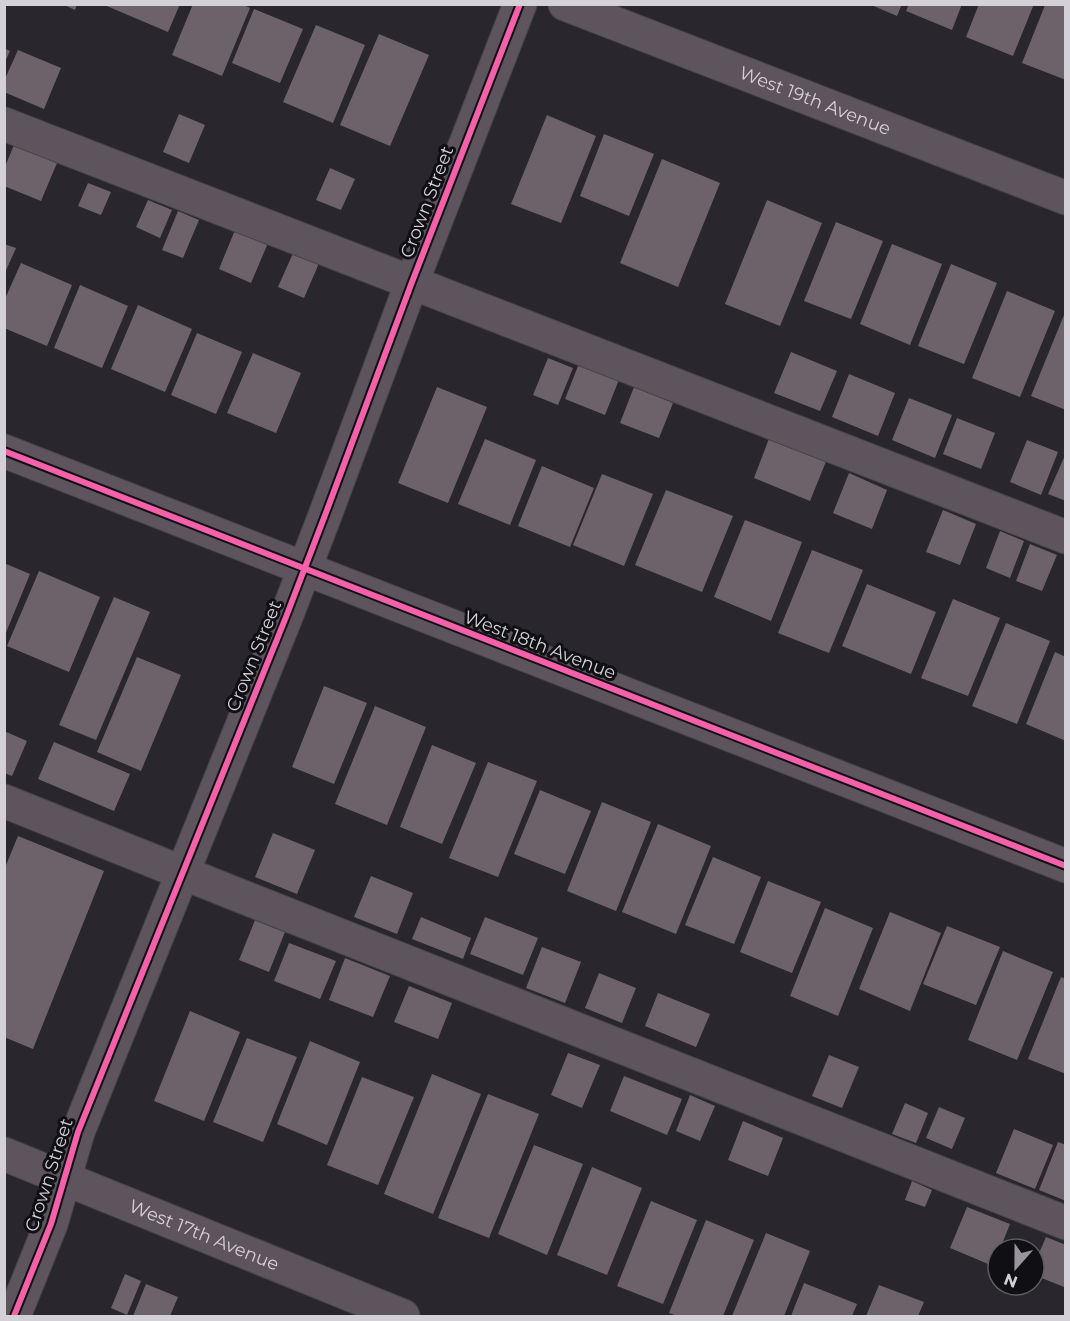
<svg xmlns="http://www.w3.org/2000/svg" width="1070" height="1321" viewBox="0 0 1070 1321" font-family="Montserrat,sans-serif">
	<rect width="100%" height="100%" fill="#29272d"/>
	<path fill="#6d626a" d="M62,4H77L75,10Z
		M102,4H180L168,32Z
		M193,4H242L250,8L222,76L172,55Z
		M869,4H902L897,16Z
		M909,4H962L952,30L906,11Z
		M979,4H1034L1013,56L966,37Z
		M1045,5H1066V80L1022,63Z
		M254,9L303,29L280,83L232,63Z
		M316,25L365,45L333,123L283,102Z
		M379,34L429,55L390,146L340,125Z
		M4,48L10,51L4,64Z
		M18,50L61,68L44,109L4,92V81Z
		M179,114L205,125L189,163L163,152Z
		M547,115L596,136L561,223L511,204Z
		M604,134L654,154L629,216L580,196Z
		M14,145L57,163L41,201L4,186V169Z
		M662,159L720,183L678,287L620,263Z
		M330,168L355,179L341,210L316,200Z
		M88,183L111,192L101,215L78,206Z
		M148,200L172,210L160,238L136,227Z
		M767,200L822,223L780,326L725,304Z
		M178,211L199,220L183,258L162,250Z
		M836,222L883,241L851,319L804,301Z
		M235,230L268,243L251,283L219,269Z
		M4,244L16,248L4,275Z
		M892,244L942,264L910,345L860,324Z
		M294,251L320,261L304,298L278,287Z
		M21,263L72,285L47,346L4,328V301Z
		M951,264L997,283L964,364L918,346Z
		M80,285L128,306L102,368L54,348Z
		M1007,291L1055,311L1020,397L972,378Z
		M138,305L192,329L165,392L111,369Z
		M1066,310V410L1031,396Z
		M197,333L242,352L216,414L171,395Z
		M791,352L837,371L820,411L774,393Z
		M253,353L301,373L276,433L227,413Z
		M548,358L573,368L558,405L533,395Z
		M580,361L620,377L605,415L565,399Z
		M849,374L895,393L878,436L832,417Z
		M437,387L487,407L448,503L398,483Z
		M634,387L673,403L659,438L620,423Z
		M909,398L952,415L935,458L892,440Z
		M957,418L995,433L981,469L943,454Z
		M770,436L827,459L810,501L754,478Z
		M485,439L536,460L510,525L458,504Z
		M1027,440L1058,452L1041,495L1010,482Z
		M1066,453V501L1048,494Z
		M542,466L594,488L570,547L518,526Z
		M849,473L887,490L872,529L833,513Z
		M602,474L653,494L624,566L573,545Z
		M666,490L733,516L702,592L635,565Z
		M943,510L976,524L960,565L926,552Z
		M745,520L802,542L771,621L714,597Z
		M1000,531L1024,541L1010,578L986,568Z
		M1030,544L1057,555L1042,591L1016,581Z
		M812,550L863,570L829,653L778,633Z
		M4,563L30,574L5,635H4Z
		M39,571L100,597L69,672L7,646Z
		M867,584L936,612L911,674L842,646Z
		M114,597L150,612L96,740L59,725Z
		M953,599L1000,618L968,696L921,678Z
		M1006,623L1050,641L1017,724L972,706Z
		M1055,652L1066,657V741L1026,724Z
		M137,657L181,675L141,771L97,752Z
		M324,686L367,703L334,784L292,767Z
		M375,706L426,727L387,825L335,804Z
		M4,731L27,741L12,776L4,773Z
		M54,742L130,774L114,811L38,779Z
		M432,745L476,763L442,844L400,827Z
		M488,762L537,781L498,877L449,858Z
		M540,790L591,811L565,874L514,854Z
		M602,802L651,822L616,911L567,891Z
		M658,824L711,846L676,934L622,912Z
		M273,833L315,850L297,894L255,877Z
		M18,836L104,871L33,1049L4,1037V870Z
		M713,857L761,877L734,944L685,925Z
		M371,876L413,893L397,934L354,917Z
		M768,881L821,902L792,973L740,952Z
		M825,908L873,928L838,1016L790,996Z
		M890,912L941,933L910,1011L859,989Z
		M421,917L471,938L463,959L412,939Z
		M485,917L538,938L523,975L470,954Z
		M255,920L285,932L269,972L239,960Z
		M947,926L1000,947L976,1005L923,984Z
		M289,943L336,961L320,999L274,981Z
		M542,947L581,962L565,1003L526,988Z
		M1003,951L1053,972L1017,1060L968,1040Z
		M345,958L390,976L373,1017L329,1000Z
		M599,973L636,988L622,1023L585,1008Z
		M1061,977L1066,979V1074L1028,1059Z
		M409,986L452,1003L438,1039L394,1022Z
		M658,993L710,1014L696,1047L645,1026Z
		M190,1011L240,1032L204,1121L154,1101Z
		M247,1038L297,1057L263,1142L213,1122Z
		M310,1041L360,1062L327,1145L277,1124Z
		M568,1053L600,1065L582,1108L551,1095Z
		M829,1055L859,1067L842,1108L812,1096Z
		M432,1074L481,1094L433,1214L384,1194Z
		M624,1076L682,1099L667,1135L610,1111Z
		M362,1077L414,1097L378,1185L327,1165Z
		M488,1094L539,1114L489,1238L438,1218Z
		M690,1095L715,1106L700,1141L676,1131Z
		M905,1103L928,1113L916,1143L892,1134Z
		M939,1107L965,1118L952,1149L926,1138Z
		M743,1121L783,1138L768,1176L728,1160Z
		M1014,1129L1053,1145L1035,1189L996,1173Z
		M1058,1142L1066,1145V1201L1039,1190Z
		M534,1145L583,1164L547,1255L498,1234Z
		M592,1167L642,1188L607,1275L557,1255Z
		M912,1181L932,1190L925,1207L905,1200Z
		M651,1201L697,1220L663,1304L617,1286Z
		M967,1207L1010,1224L1000,1249H998V1253L993,1266L950,1248Z
		M706,1220L754,1240L723,1316H677L669,1313Z
		M766,1233L810,1251L784,1316H732Z
		M1046,1237L1066,1245V1284L1064,1287L1034,1275V1265Z
		M125,1274L141,1281L127,1315L111,1308Z
		M804,1283L857,1304L852,1316H791Z
		M146,1284L178,1297L170,1316H133Z
		M879,1285L924,1302L918,1316H866Z"/>
	<g fill="none" stroke-linecap="round" stroke-linejoin="round">
		<g stroke="#444347" stroke-width="35">
			<g id="minor">
				<path id="s1" d="M565,4L1066,198"/>
				<path d="M4,124L1066,537"/>
				<path d="M4,451L1066,866"/>
				<path d="M4,801L233,893L1066,1223"/>
				<path id="s2" d="M4,1154L403,1316"/>
				<path d="M14,1316L51,1224L78,1132L286,617L327,510L412,282L520,4"/>
			</g>
		</g>
		<use href="#minor" stroke="#5e545d" stroke-width="33"/>
		<g stroke="#100f13" stroke-width="10">
			<path id="cycleway" d="M4,451L1066,866
				M14,1316L51,1224L78,1132L286,617L327,510L412,282L520,4"/>
		</g>
		<use href="#cycleway" stroke="#f560ab" stroke-width="6"/>
	</g>
	<g text-anchor="middle" dominant-baseline="central" stroke-width="6" stroke-linejoin="round" paint-order="stroke">
		<g font-size="18" fill="#d3d1d7" stroke="#100f13">
			<text stroke="none"><textPath href="#s1" startOffset="268">West 19th Avenue</textPath></text>
			<text transform="translate(427 202) rotate(-69)">Crown Street</text>
			<text transform="translate(540 645) rotate(21)">West 18th Avenue</text>
			<text transform="translate(254 656) rotate(-68)">Crown Street</text>
			<text transform="translate(49 1175) rotate(-72)">Crown Street</text>
			<text stroke="none"><textPath href="#s2" startOffset="216">West 17th Avenue</textPath></text>
		</g>
	</g>
	<rect width="1070" height="1321" fill="none" stroke="#d3d1d7" stroke-width="12"/>
	<g transform="translate(1016 1267) rotate(201)"><circle r="28" fill="#100f13" stroke="#5e5d61" stroke-width="1.5"/>
	<path d="M0-4.5L10 22L0 15L-10 22Z" fill="#98969c"/>
	<text y="-9" font-size="16" font-weight="bold" text-anchor="middle" fill="#d3d1d7">N</text>
	</g>
</svg>
